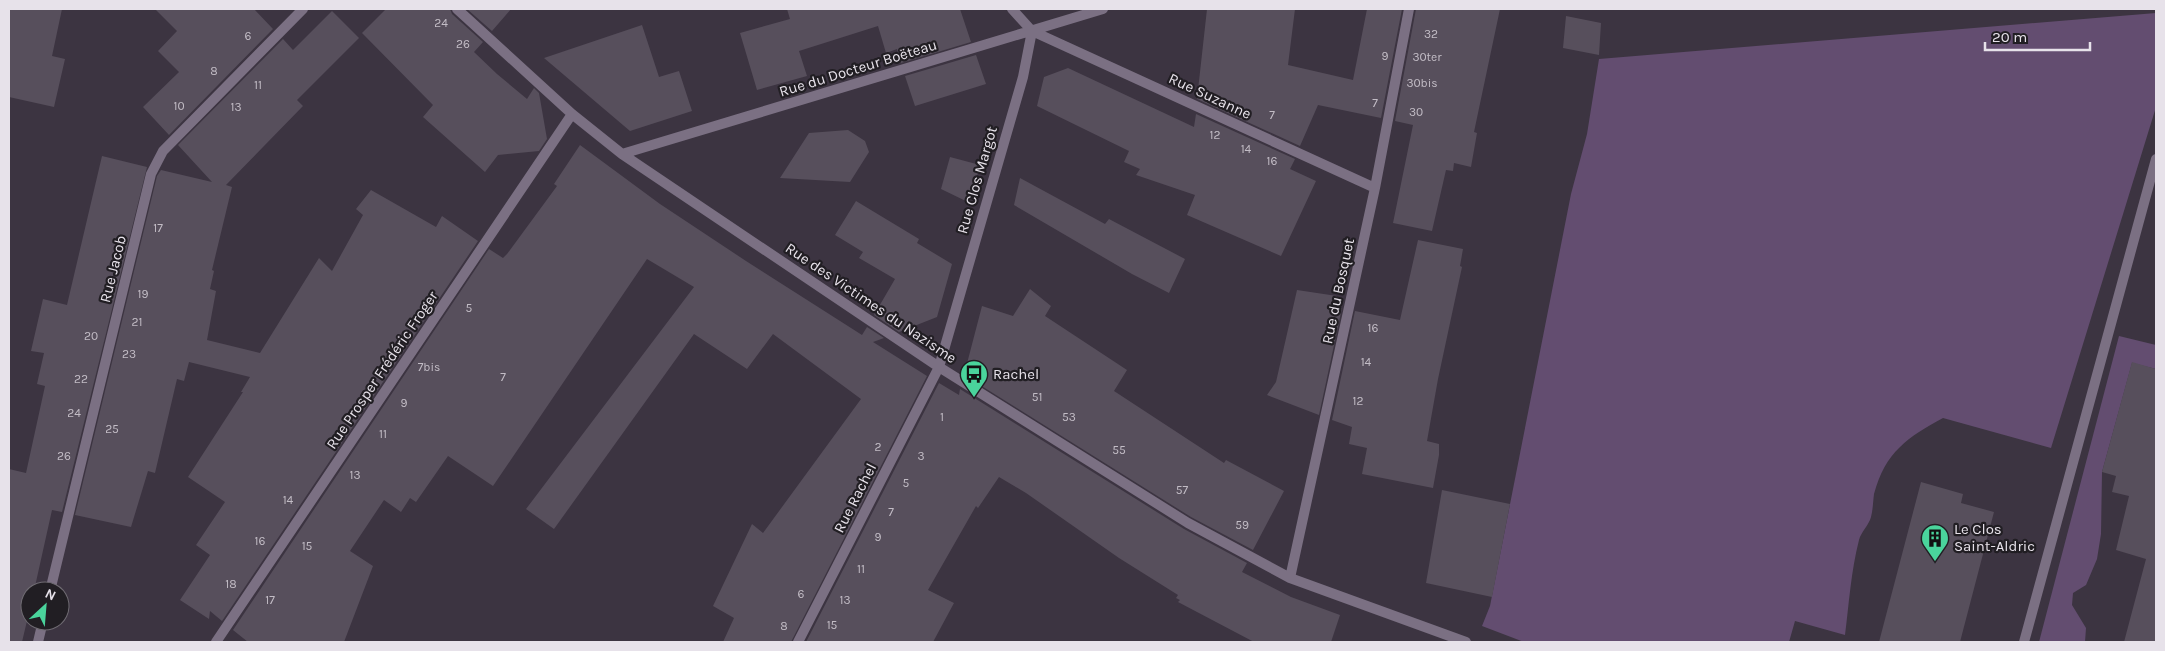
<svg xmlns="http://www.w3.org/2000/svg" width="2165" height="651" viewBox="0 0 2165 651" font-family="Karla,sans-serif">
	<rect width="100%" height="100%" fill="#3c3441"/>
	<path fill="#634d70" d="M2156,13V107L2051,448L1943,418C1908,437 1885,452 1874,494C1873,502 1873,509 1871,517C1869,525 1861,532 1859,540C1851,571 1849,603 1845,635L1795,621L1789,642H1524L1482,626L1490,606L1571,194L1587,134L1599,59Z
		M2119,336L2156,345V369L2132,363L2102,472L2101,534L2097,559L2086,585L2073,593L2072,605L2086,628L2085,642H2039Z"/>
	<path fill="#574f5c" d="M9,9H62L52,56L65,59L54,107L9,97Z
		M155,9H254L273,29L169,135L143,107L179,72L158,51L177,31Z
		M386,9H450L452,14L483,42L474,52L497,74L527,99L534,88L539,93L547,139L539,151L498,155L485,172L423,117L433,105L362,33Z
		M467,9H511L492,31Z
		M787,9H960L971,42L901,63L897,49L886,53L878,26L799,51L807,76L757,90L740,33L790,19Z
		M1207,9H1295L1288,65L1353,80L1367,9H1402L1381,118L1318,105L1300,146L1197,99Z
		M1416,9H1500L1474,132L1477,133L1471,167L1454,163L1453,171L1446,170L1432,231L1393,223L1413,125L1395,121Z
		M332,11L359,38L297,100L303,106L226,185L232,187L212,270L214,271L210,289L216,291L207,340L260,353L319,258L332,271L363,215L356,209L371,190L436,227L442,216L478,241L222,621L210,611L209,619L180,600L210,555L196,545L225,502L188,477L243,392H241L250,377L189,362L184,381L177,379L155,473L148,471L131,527L75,515L157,176L161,170L212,182L178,145L283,39L293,50Z
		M1566,16L1601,23L1599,55L1563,48Z
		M642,25L659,77L679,71L692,111L630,131L544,58Z
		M976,55L986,84L915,106L905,76Z
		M1068,68L1194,127L1196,114L1295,159L1290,169L1316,181L1281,256L1187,215L1195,195L1136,175L1140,169L1124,162L1129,151L1037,106L1044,77Z
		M848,130L865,141L869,152L850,182L780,178L809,133Z
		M580,145L660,204L746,261L862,335L867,327L884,338L873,342L927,376L791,642H723L734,618L713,606L752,524L763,533L861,399L773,334L747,369L694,334L554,529L526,509L694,287L647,259L493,486L448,456L416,502L410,498L401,512L384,500L350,551L373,566L344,642H248L233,630L489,249L503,258L507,254L557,186L554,184Z
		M102,156L147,167L62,512L52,510L34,591H30V608L22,642H9V469L26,473L45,386L37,384L44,353L31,351L43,299L67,305Z
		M950,157L980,165L970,203L941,189Z
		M1020,178L1105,224L1109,219L1185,259L1169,293L1132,274L1014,205Z
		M856,201L919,239L917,243L952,264L937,317L899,332L874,315L895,279L859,258L863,252L835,235Z
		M1418,240L1463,249L1460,266L1462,267L1438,379L1427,441L1439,444V455L1433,488L1362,474L1367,448L1349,444L1352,427L1332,420L1355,311L1400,320Z
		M1030,289L1051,306L1045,316L1127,370L1114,391L1224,463L1226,460L1284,491L1253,550L1191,517L964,375L982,306L1013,316Z
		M1297,290L1337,296L1334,307L1342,308L1319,415L1267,395L1276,382Z
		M2132,362L2156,369V642H2124L2146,559L2116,550L2129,496L2112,492L2116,476L2102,472Z
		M939,383L959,395L960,389L1184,529L1247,563L1242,572L1291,597L1340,615L1331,642H1254L1178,602L1180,600L1176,598L1178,595L1119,558L1026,493L999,477L978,508L976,506L928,590L954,603L933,642H806Z
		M1921,482L1963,494L1961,503L1994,512L1960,642H1879Z
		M1442,490L1510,504L1492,597L1426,583Z"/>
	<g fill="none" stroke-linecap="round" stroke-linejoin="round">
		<path stroke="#7b7083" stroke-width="10" d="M2024,642L2156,159"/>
		<path stroke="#7b7083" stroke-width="10" d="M457,9L572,114L622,154L939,367L1188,523L1290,578L1466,642
			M1032,31L1375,188
			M622,154L1103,9
			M1290,578L1375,188L1409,9
			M50,591L151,174L163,151L303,9
			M38,642L43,621
			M216,642L572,114
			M798,642L939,367L1023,77L1032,31L1012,9"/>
	</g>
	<defs>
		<g id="bus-pin" transform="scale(1.4375)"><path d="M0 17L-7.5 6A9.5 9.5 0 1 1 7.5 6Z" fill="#4ad49c" stroke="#211e23"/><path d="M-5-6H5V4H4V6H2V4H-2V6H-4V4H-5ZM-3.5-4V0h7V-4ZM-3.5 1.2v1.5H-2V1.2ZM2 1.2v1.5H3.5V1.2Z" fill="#111"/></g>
		<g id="building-pin" transform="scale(1.4375)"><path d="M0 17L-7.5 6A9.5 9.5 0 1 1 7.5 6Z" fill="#4ad49c" stroke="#211e23"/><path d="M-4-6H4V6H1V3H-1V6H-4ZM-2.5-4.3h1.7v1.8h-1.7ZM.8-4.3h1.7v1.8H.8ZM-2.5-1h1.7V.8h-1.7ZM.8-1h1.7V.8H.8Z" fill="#111"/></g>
	</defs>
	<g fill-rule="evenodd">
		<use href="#bus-pin" x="974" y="374"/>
		<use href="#building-pin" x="1935" y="538"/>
	</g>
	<g text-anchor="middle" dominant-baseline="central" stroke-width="4.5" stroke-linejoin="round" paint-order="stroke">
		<g font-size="12" fill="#c3bdc6">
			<text x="441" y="23">24</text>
			<text x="1431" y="34">32</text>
			<text x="248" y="36">6</text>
			<text x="463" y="44">26</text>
			<text x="1385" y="56">9</text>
			<text x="1427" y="57">30ter</text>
			<text x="214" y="71">8</text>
			<text x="1422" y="83">30bis</text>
			<text x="258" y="85">11</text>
			<text x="1375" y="103">7</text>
			<text x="179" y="106">10</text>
			<text x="236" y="107">13</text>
			<text x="1416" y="112">30</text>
			<text x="1272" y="115">7</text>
			<text x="1215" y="135">12</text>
			<text x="1246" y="149">14</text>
			<text x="1272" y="161">16</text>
			<text x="158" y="228">17</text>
			<text x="143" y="294">19</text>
			<text x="469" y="308">5</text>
			<text x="137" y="322">21</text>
			<text x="1373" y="328">16</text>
			<text x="91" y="336">20</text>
			<text x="129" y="354">23</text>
			<text x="1366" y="362">14</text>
			<text x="429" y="367">7bis</text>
			<text x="503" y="377">7</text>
			<text x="81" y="379">22</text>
			<text x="1037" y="397">51</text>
			<text x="1358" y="401">12</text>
			<text x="404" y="403">9</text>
			<text x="74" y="413">24</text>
			<text x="942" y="417">1</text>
			<text x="1069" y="417">53</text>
			<text x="112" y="429">25</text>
			<text x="383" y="434">11</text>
			<text x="878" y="447">2</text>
			<text x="1119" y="450">55</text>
			<text x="64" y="456">26</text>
			<text x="921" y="456">3</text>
			<text x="355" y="475">13</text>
			<text x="906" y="483">5</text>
			<text x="1182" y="490">57</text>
			<text x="288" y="500">14</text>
			<text x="891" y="512">7</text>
			<text x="1242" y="525">59</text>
			<text x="878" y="537">9</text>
			<text x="260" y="541">16</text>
			<text x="307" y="546">15</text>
			<text x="861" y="569">11</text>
			<text x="231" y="584">18</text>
			<text x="801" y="594">6</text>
			<text x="270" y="600">17</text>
			<text x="845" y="600">13</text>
			<text x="832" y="625">15</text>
			<text x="784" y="626">8</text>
		</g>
		<g font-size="15" fill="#e7e2ea" stroke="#211e23">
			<text transform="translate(858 68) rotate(-17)">Rue du Docteur Boëteau</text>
			<text transform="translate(1210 96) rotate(25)">Rue Suzanne</text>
			<text transform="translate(977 180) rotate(-74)">Rue Clos Margot</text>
			<text transform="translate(113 269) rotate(-76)">Rue Jacob</text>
			<text transform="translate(1338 291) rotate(-78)">Rue du Bosquet</text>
			<text transform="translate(871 303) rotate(34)">Rue des Victimes du Nazisme</text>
			<text transform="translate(382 370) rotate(-56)">Rue Prosper Frédéric Froger</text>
			<text transform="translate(855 498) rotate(-63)">Rue Rachel</text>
		</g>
		<g font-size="15" fill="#e7e2ea" stroke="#211e23" text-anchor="start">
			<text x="993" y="374">Rachel</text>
			<text x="1954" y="529">Le Clos<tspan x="1954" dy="17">Saint-Aldric</tspan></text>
		</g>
	</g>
	<rect width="2165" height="651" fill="none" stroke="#e7e2ea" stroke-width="20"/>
	<g transform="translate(45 606) rotate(26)"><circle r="24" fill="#211e23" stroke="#706c73"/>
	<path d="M0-4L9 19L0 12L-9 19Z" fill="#4ad49c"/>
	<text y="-8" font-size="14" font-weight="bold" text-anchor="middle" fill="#e7e2ea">N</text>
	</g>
	<path d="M1985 42v8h105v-8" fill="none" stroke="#e7e2ea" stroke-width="2.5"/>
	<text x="1992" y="42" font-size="15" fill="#e7e2ea" stroke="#211e23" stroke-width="4" paint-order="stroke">20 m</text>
</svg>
